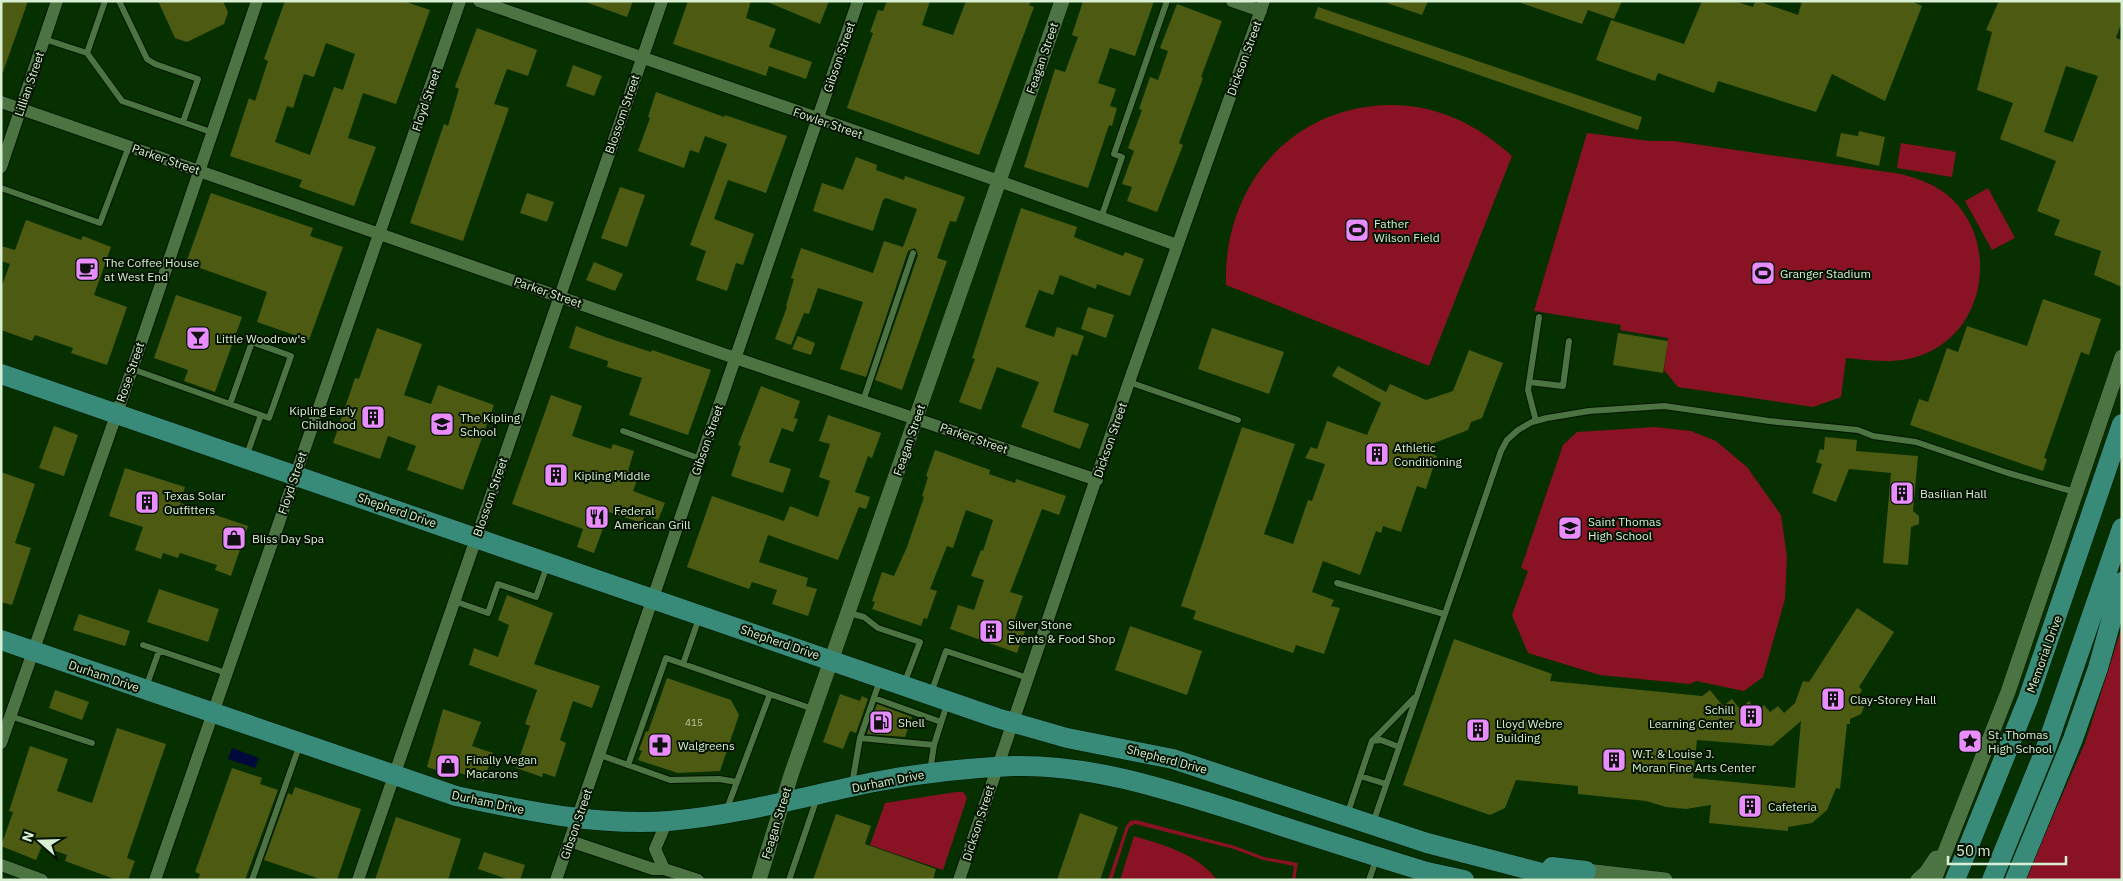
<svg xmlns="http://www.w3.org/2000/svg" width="2123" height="881" viewBox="0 0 2123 881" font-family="'IBM Plex Sans',sans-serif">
	<rect width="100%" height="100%" fill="#073000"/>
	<path fill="#891225" d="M1387,105C1436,104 1477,124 1512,156L1429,366L1226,285C1223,189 1288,108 1387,105Z
		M1587,133L1650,141H1674L1901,174C1920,179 1937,185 1952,199C1997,242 1987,325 1929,352C1902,365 1875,361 1846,358L1841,397L1813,407L1678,387L1664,370L1668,338L1620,330L1621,325L1534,311Z
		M1901,143L1956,152L1952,177L1897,168Z
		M1988,188L2015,238L1992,250L1965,201Z
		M1655,427L1691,431L1716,441L1747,467L1781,515L1787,557L1785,599L1763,677L1744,691L1696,681L1690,684L1600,675L1528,653L1512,615L1528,571L1521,568L1563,445L1577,432Z
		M2122,627V880H2025L2085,743Z
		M956,792H963L967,798L943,870L870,845L885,803Z
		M1136,820L1235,846L1264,857L1298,863L1295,880H1292L1294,866L1263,860L1234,849L1135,824L1129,827L1112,880H1108L1126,826L1130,821Z
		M1134,836C1164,845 1198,854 1217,880H1120Z"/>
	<path fill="#000939" d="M232,748L259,758L255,768L228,759Z"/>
	<path fill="#4d5a12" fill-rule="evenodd" d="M1,1H28L3,72H1Z
		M158,1H223L228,12L224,24L187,42L175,38Z
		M285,1H403L430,10L396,104L363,93L348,138L376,147L354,206L299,187L302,180L230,156L249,98L255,101L268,61L264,59ZM326,43L355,54L343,90L334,87L310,155L275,142L287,106L293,108L304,74L314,77Z
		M588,1H633L627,17L588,3Z
		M688,1H751L746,18L776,29L769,47L812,62L806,79L769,66L766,76L673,44Z
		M765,1H829L820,24Z
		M887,1H930L922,25L953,35L966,1H1031L1029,5L1034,7L1027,26L979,155L847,108L873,33L870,32L878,10L883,11Z
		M1083,1H1154L1135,56L1110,48L1098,83L1116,89L1110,106L1117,108L1112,126L1109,125L1088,188L1024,167L1055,69L1065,72L1078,37L1072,35Z
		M1387,1H1428L1422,15L1387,3Z
		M1521,1H1622L1614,19L1588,10L1582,24L1521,3Z
		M1702,1H1734L1753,7L1755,1H1758L1798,15L1802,1H1911L1922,6L1885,101L1832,74L1816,112L1718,81L1714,93L1658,73L1655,81L1596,60L1611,20L1684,44Z
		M1999,1H2122V21L2116,38L2122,40V287L2094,275L2101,251L2054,235L2060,220L2037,211L2056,161L2000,139L2013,103L1977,90L1992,32L1986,30ZM2066,66L2098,76L2073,142L2044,132Z
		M1177,4L1222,21L1201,77L1203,78L1179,143L1183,145L1157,212L1127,201L1132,187L1122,184L1134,151L1128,148L1142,110L1139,109L1150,77L1158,80L1168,51L1160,48Z
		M1318,7L1642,117L1638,130L1314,18Z
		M477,28L537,50L528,76L507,69L494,104L509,108L463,241L410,223L444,124L448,126L459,89L455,87Z
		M573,65L602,76L594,96L566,86Z
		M656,92L724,117L725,115L787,136L766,193L728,180L714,219L754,234L743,265L736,263L727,291L696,280L706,251L690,245L727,144L705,136L699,153L690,150L684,168L638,151L650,118L648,117Z
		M1859,131L1885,137L1879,166L1836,156L1841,133L1858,136Z
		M856,157L877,165L876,170L904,180L905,176L965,197L956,222L950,221L937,258L947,261L902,390L875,380L918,255L915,248L908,251L866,377L840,369L863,302L818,288L809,314L804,313L791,345L775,339L787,307L786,306L794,279L791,278L801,248L873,273L884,241L903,247L917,209L886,198L883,200L873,231L813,211L822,183L843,190Z
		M620,187L645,195L627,247L601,238Z
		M211,193L313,228L310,236L343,247L309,340L257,322L267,292L186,263Z
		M527,193L554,202L547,222L520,213Z
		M1021,208L1077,227L1074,237L1123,256L1125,252L1144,259L1130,296L1097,284L1096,289L1060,275L1053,295L1039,290L1025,327L1054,337L1057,327L1084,336L1077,356L1072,354L1053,412L1089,424L1080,449L1021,427L1039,382L997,367L981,410L959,402L975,359L972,358Z
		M26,220L81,240L83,236L111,247L94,295L127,307L107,365L71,353L73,348L35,335L32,341L1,330V288L10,264L1,261V246L15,250Z
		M594,262L623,274L615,291L586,280Z
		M176,295L242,317L215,392L184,381L188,370L154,358Z
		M2043,299L2101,319L2089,355L2081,352L2044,458L2047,459L2043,471L1910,425L1919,399L1928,402L1947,348L1958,352L1967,326L2027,346Z
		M1088,307L1114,315L1106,338L1081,329Z
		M576,326L605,337L651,352L652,350L711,370L688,435L629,415L642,378L607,367L608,361L569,348Z
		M377,328L422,344L404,395L431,404L438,385L494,405L463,490L407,470L416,446L388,436L380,459L333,443L355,378L359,379Z
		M1212,328L1284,352L1269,394L1198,369Z
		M1618,333L1668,341L1663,373L1613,365Z
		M798,336L815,343L811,355L792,349Z
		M1469,350L1503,363L1482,418L1471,422L1468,430L1419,449L1437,456L1426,489L1417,486L1401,532L1383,526L1381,533L1376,531L1360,575L1323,561L1312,592L1334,600L1331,606L1340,608L1324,654L1296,645L1293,653L1193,619L1196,611L1181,606L1242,427L1295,444L1264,534L1293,544L1308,500L1312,501L1325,464L1305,458L1311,447L1317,449L1327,421L1367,435L1381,403L1332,376L1338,366L1386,392L1390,384L1426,400L1453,391Z
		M761,386L800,401L794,418L798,419L793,432L782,428L769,462L791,469L783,493L731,476L741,446L738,445Z
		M551,395L582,406L572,436L611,449L613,444L634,451L628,471L639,475L633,491L665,503L658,520L645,515L642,523L609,512L594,553L577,547L583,529L512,504Z
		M828,415L881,433L872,458L868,456L855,492L870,497L866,509L859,507L838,560L768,535L759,562L808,578L806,586L817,589L808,616L772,604L777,590L752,582L749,589L687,567L712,496L784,521L790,506L818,517L830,481L819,477L830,444L819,441Z
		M54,426L78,435L64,476L39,468Z
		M1825,437L1857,440L1856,451L1918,456L1913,511L1919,516V524L1911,527L1908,565L1883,563L1891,473L1849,469L1836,502L1812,493L1822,464L1816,462L1820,449L1824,450Z
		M935,450L990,470L989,474L1015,483L1016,479L1066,496L1059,515L1042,509L1010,592L1023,596L1013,624L1026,628L1017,653L950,629L958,605L974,610L984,580L971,576L981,550L983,551L993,520L966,510L953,548L947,546L930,589L937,591L927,619L924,618L921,626L872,609L875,602L872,601L882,572L894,576L907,547L924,497L922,496L928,477L926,476Z
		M125,468L185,487L180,503L248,526L231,576L215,570L217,565L180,553L178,558L163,553L161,559L135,550L143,527L109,516Z
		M1,472L35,484L15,543L31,548L12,605L1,602Z
		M159,589L219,609L208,642L147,622Z
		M507,595L553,613L534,664L600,686L592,708L573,701L560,740L566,743L555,777L543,773L542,777L516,768L530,726L525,724L537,690L469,665L474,648L498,657L509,625L498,620Z
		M1857,608L1894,632L1859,687L1862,690L1860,694L1864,707L1861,714L1850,719V724H1847L1840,789L1836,788L1827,810L1812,823L1788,827V831L1709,823L1711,805L1686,809L1666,807L1646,801L1578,794V786L1516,780L1505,808L1490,815L1403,785L1454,639L1552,674L1550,681L1702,696L1710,690L1723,706L1732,699L1740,709L1749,701L1757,711L1764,705L1770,712L1778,706L1784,713L1795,703L1803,681L1809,682ZM1801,721L1795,788L1693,778L1697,740L1772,746Z
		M79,614L130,631L125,646L73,630Z
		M1130,626L1202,651L1187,695L1115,670Z
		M667,678L731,700L739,715L720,771L678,773L638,760L642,751L639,750L646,731L648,732Z
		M55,690L89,702L82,720L49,708Z
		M840,694L860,701L862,696L868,699L856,733L850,731L843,749L823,742Z
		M877,704L912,717L905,737L867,734Z
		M443,709L481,722L472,746L493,753L484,781L460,773L458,777L427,767Z
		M117,728L166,744L127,858L135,861L128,880H117L65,861L67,855L42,846L36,860L1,846L13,812L9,811L30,746L68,759L57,791L92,803Z
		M232,768L262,778L260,784L278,790L245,880H198L200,874L195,872Z
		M295,787L361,809L337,880H323L264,860L288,793L292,795Z
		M1080,813L1118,827L1100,880H1057Z
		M836,814L871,826L865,844L936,869L933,880H813Z
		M396,817L461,839L448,880H375Z
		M484,852L525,865L520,880H510L478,869Z"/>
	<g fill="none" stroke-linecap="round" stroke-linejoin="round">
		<g stroke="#021500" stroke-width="8">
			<path id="service" d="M119,1L147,59L155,64L198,79L183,122
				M44,39L87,53L122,101L211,132
				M87,53L105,1
				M1,188L100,223L129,146
				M1101,218L1122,157L1114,154L1167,1
				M132,369L269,418L291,356L252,342L230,404
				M1129,382L1238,420
				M1529,382L1563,386L1569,341
				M863,401L913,253
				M1536,421L1528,390L1539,317
				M623,431L701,459
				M246,457L261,415
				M1337,583L1444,614
				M454,601L488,613L498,584L536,597L547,566
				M849,613L864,617L878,628L920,642L904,684
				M143,645L226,673
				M683,664L699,618
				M146,687L159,651
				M931,693L946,651L1028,678
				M874,698L941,722
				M10,716L92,743
				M860,738L934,745
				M1372,741L1381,740L1399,747
				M600,755L670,780L719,779L737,782
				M628,765L666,658L813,709
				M930,771L934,745L947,704
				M1360,776L1386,784
				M852,784L860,738L880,680
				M726,811L770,694
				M1347,815L1372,741L1414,698
				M1373,823L1501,451L1507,440L1518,430L1532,422L1547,418L1589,411L1664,406L1769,421L1858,430L1873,436L1916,442L2008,473L2075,492
				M252,880L300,744
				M789,880L817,798
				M1369,880L1376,860"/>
		</g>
		<g stroke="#021500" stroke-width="14">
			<path id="minor" d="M479,1L999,181L1177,245
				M1232,1L1261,11
				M1,102L735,358L1097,480
				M1,167L57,1
				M1,743L126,387L257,1
				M570,841L653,869H664L698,880
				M1,865L42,880
				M664,869L655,849L667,821
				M155,880L460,1
				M358,880L662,1
				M556,880L858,1
				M959,880L1129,382L1264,1"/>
		</g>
		<g stroke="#021500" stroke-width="16">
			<path id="tertiary" d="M1586,871L1665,880
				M759,880L791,775L1062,1
				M1918,880L1926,873L1936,858
				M1934,880L2008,692L2122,357"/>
		</g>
		<g stroke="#021500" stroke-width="21">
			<path id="primary" d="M1,374L997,718L1067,738L1173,759L1427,843L1569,880
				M1,640L456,796C526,811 597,826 669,821C739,815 806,796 874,782C920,773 966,768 1013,766C1091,764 1168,790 1242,813C1303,833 1365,853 1427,872L1464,880
				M1552,867L1586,871
				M1955,880L2028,699L2122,424
				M1992,880L2046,748L2122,528
				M2015,880L2073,739L2098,668L2122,582"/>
		</g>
		<use href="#service" stroke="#4b7442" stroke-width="6"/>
		<use href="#minor" stroke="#4b7442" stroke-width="12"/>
		<use href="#tertiary" stroke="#4b7442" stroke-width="15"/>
		<use href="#primary" stroke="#388a79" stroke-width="20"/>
	</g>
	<defs>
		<g id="stadium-square" transform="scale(1.25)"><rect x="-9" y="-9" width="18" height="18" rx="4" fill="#e98dfe" stroke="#051402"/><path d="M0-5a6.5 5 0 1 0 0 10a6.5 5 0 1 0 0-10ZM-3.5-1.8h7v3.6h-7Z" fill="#111"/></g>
		<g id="cafe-square" transform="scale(1.25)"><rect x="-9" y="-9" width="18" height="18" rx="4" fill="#e98dfe" stroke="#051402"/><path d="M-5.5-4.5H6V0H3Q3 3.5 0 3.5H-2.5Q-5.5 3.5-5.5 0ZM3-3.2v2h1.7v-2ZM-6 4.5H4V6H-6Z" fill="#111"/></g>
		<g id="bar-square" transform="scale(1.25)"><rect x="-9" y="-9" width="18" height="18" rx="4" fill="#e98dfe" stroke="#051402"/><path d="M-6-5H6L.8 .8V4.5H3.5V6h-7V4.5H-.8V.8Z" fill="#111"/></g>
		<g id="building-square" transform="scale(1.25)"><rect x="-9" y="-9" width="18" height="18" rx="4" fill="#e98dfe" stroke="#051402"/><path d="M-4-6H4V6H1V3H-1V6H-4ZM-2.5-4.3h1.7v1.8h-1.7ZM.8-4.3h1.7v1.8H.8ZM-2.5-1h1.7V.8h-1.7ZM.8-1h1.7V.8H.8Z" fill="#111"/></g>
		<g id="school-square" transform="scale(1.25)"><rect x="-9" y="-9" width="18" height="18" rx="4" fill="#e98dfe" stroke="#051402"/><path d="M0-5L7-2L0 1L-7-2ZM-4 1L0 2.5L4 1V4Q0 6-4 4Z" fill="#111"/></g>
		<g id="restaurant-square" transform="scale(1.25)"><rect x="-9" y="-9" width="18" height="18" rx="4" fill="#e98dfe" stroke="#051402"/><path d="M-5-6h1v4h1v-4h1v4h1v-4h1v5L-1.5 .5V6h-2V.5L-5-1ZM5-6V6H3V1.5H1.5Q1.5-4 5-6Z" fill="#111"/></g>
		<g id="shop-square" transform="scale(1.25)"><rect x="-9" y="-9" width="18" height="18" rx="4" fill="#e98dfe" stroke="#051402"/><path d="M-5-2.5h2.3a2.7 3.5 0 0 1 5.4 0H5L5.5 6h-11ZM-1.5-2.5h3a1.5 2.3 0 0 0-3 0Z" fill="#111"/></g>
		<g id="fuel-square" transform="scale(1.25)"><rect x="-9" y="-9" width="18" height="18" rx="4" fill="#e98dfe" stroke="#051402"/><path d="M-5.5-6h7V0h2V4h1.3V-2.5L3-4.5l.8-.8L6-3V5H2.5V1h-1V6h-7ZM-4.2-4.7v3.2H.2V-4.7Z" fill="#111"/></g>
		<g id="sight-square" transform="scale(1.25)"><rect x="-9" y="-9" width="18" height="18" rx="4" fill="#e98dfe" stroke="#051402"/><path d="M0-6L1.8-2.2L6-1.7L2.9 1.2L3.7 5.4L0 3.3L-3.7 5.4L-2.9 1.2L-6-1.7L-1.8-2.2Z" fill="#111"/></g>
		<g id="pharmacy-square" transform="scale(1.25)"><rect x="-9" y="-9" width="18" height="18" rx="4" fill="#e98dfe" stroke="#051402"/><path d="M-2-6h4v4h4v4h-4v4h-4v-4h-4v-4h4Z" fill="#111"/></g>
	</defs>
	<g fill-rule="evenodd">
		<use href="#stadium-square" x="1357" y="230"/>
		<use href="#cafe-square" x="87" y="269"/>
		<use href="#stadium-square" x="1763" y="273"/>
		<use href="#bar-square" x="198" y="338"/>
		<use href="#building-square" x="373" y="417"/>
		<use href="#school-square" x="442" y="424"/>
		<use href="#building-square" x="1377" y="454"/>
		<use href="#building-square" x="556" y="475"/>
		<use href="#building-square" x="1902" y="493"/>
		<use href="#building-square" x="147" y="502"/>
		<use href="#restaurant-square" x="597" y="517"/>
		<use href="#school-square" x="1570" y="528"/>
		<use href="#shop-square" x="234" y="538"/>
		<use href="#building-square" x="991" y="631"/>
		<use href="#building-square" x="1833" y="699"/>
		<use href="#building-square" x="1751" y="716"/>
		<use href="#fuel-square" x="881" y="722"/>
		<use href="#building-square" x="1478" y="730"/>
		<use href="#sight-square" x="1970" y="741"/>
		<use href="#pharmacy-square" x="660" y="745"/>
		<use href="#building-square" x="1614" y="760"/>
		<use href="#shop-square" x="448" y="766"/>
		<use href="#building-square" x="1750" y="806"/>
	</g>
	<g text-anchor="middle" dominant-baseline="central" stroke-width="4" stroke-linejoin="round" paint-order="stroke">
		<g font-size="10" fill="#b5caa3">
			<text x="694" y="722">415</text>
		</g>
		<g font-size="12" fill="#d8efd3" stroke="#051402">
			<text transform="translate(839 57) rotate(-71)">Gibson Street</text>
			<text transform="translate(1042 58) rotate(-71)">Feagan Street</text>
			<text transform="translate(1244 58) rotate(-70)">Dickson Street</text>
			<text transform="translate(29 84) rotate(-71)">Lillian Street</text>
			<text transform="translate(426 100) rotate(-71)">Floyd Street</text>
			<text transform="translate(622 114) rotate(-71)">Blossom Street</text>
			<text transform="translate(828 123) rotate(19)">Fowler Street</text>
			<text transform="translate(166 159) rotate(19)">Parker Street</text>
			<text transform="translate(548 292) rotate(19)">Parker Street</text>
			<text transform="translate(130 372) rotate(-71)">Rose Street</text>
			<text transform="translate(974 438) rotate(19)">Parker Street</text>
			<text transform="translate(707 440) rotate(-71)">Gibson Street</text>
			<text transform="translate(909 440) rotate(-71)">Feagan Street</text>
			<text transform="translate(1110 440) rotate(-71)">Dickson Street</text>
			<text transform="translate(292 483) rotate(-71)">Floyd Street</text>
			<text transform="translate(490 497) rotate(-71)">Blossom Street</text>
			<text transform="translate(397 510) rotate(19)">Shepherd Drive</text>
			<text transform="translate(780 642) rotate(19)">Shepherd Drive</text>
			<text transform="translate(2044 654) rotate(-70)">Memorial Drive</text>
			<text transform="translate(104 676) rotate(19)">Durham Drive</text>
			<text transform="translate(1167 759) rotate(15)">Shepherd Drive</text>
			<text transform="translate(888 781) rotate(-11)">Durham Drive</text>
			<text transform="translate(488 802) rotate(12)">Durham Drive</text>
			<text transform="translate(776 823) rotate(-73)">Feagan Street</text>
			<text transform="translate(978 823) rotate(-72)">Dickson Street</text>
			<text transform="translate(576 824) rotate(-71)">Gibson Street</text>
		</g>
		<g font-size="12" fill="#d8efd3" stroke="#051402" text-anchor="start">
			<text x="1374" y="223">Father<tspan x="1374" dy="14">Wilson Field</tspan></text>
			<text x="104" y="262">The Coffee House<tspan x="104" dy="14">at West End</tspan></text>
			<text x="1780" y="273">Granger Stadium</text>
			<text x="216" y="338">Little Woodrow's</text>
			<text x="356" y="410" text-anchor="end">Kipling Early<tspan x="356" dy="14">Childhood</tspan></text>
			<text x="460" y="417">The Kipling<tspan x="460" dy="14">School</tspan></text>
			<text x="1394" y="447">Athletic<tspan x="1394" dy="14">Conditioning</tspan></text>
			<text x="574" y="475">Kipling Middle</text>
			<text x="1920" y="493">Basilian Hall</text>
			<text x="164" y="495">Texas Solar<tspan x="164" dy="14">Outfitters</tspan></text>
			<text x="614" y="510">Federal<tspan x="614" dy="14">American Grill</tspan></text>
			<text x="1588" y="521">Saint Thomas<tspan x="1588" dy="14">High School</tspan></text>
			<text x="252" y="538">Bliss Day Spa</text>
			<text x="1008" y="624">Silver Stone<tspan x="1008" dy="14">Events &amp; Food Shop</tspan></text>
			<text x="1850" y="699">Clay-Storey Hall</text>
			<text x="1734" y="709" text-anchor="end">Schill<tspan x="1734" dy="14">Learning Center</tspan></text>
			<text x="898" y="722">Shell</text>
			<text x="1496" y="723">Lloyd Webre<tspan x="1496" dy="14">Building</tspan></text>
			<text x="1988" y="734">St. Thomas<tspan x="1988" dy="14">High School</tspan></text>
			<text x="678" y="745">Walgreens</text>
			<text x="1632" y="753">W.T. &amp; Louise J.<tspan x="1632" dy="14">Moran Fine Arts Center</tspan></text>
			<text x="466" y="759">Finally Vegan<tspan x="466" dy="14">Macarons</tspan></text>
			<text x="1768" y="806">Cafeteria</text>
		</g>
	</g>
	<rect width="2123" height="881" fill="none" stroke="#d8efd3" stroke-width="5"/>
	<g transform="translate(40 841) rotate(290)" stroke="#051402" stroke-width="4" paint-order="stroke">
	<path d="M0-4L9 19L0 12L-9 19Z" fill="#d8efd3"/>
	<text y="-8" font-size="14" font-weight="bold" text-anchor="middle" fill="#d8efd3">N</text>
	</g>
	<path d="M1948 856v8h118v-8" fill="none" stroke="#d8efd3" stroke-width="2.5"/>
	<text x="1956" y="856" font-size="15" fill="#d8efd3" stroke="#051402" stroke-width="4" paint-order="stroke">50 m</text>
</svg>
